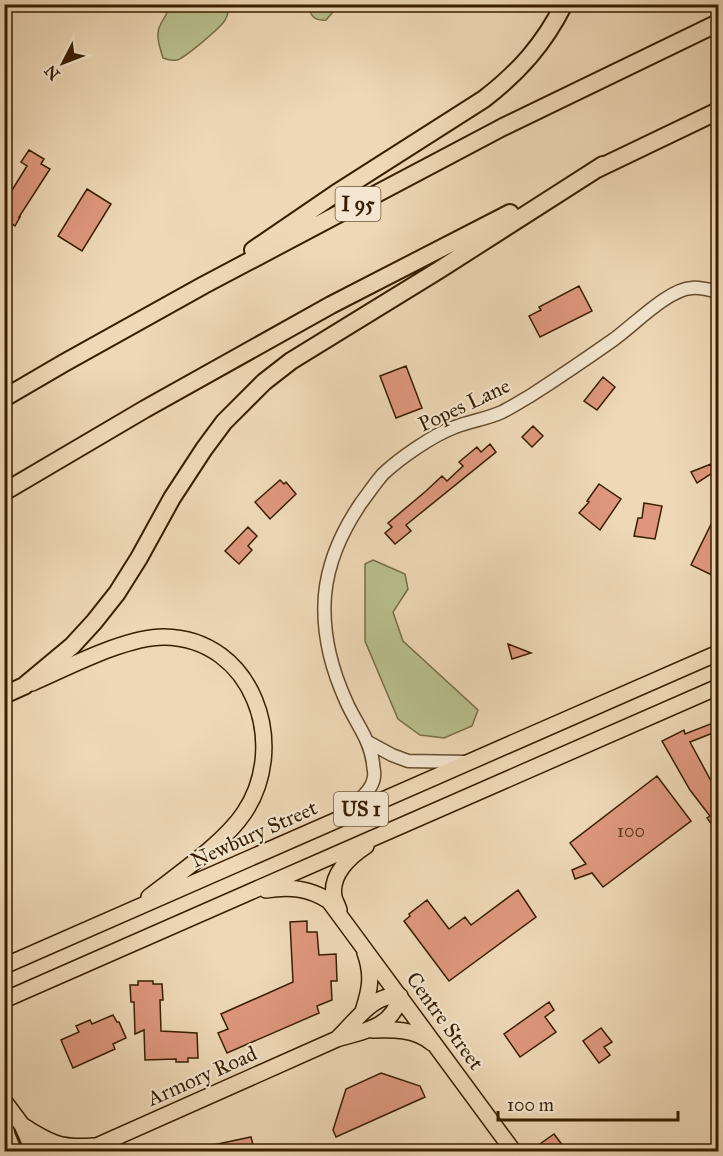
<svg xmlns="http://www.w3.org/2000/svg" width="723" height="1156" viewBox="0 0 723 1156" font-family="'IM FELL Great Primer',serif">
	<rect width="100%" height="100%" fill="#eed8b6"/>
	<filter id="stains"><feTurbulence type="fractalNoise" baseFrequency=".00333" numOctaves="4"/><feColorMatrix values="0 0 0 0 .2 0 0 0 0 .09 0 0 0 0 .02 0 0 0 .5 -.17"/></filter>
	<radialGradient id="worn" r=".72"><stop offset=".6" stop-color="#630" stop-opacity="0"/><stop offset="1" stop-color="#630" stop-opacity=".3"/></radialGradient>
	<path fill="#b9bf8e" stroke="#786e47" stroke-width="1.5" d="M169,5H228C229,11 227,18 223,23C217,30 185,58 177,60C171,61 168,60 163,58C160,48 156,37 159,28C162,19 169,14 169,5Z
		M310,5V4L339,5L326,20C315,21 309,16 310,5Z
		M373,560L405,574L408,589L393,612L403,641L478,710L472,726L444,738L420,735L398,719L365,641V564Z"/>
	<path fill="#de977e" stroke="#381e00" stroke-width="1.5" d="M29,150L44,159L41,164L50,169L19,217H20L15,226L4,219V203L27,166L21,162Z
		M87,189L111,204L82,251L58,236Z
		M579,286L592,311L540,337L529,316L541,310L539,307Z
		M406,366L422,408L396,418L380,376Z
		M603,377L615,387L597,410L584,401Z
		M533,426L543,436L532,447L522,437Z
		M490,444L496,452L406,525L411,531L395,544L385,533L392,527L388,523L426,491L442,476L447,481L463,466L459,462L477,447L481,452Z
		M711,464L714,472L697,483L691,472Z
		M280,480L284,484L286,482L296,494L270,519L255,502Z
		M599,484L621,499L600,530L579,513L589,502L587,501Z
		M644,503L662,506L655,539L634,536L638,518H642Z
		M718,510V578L691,565Z
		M248,527L257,536L248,546L252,550L239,564L225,551Z
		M508,644L531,653L512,659Z
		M718,721V731L690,742L710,779L718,790V833L707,818L710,816L690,790L662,741L684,730L685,734Z
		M657,776L691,821L603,887L592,873L575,879L572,870L586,864L570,843Z
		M518,890L536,917L449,981L404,921L410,916L409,914L427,900L449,929L465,917L471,925Z
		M307,921V932H317L319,955L336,954L337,981H331L332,1000L317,1006L319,1013L227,1053L218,1033L228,1029L221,1014L293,982L290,922Z
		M138,981H153V984H162L163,1000H160L161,1031L197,1033L198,1058H188V1062H176V1059L145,1060L144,1030L135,1034L134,1002H131L130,985H138Z
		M549,1002L554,1010L545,1017L556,1032L520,1057L504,1034Z
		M113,1015L117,1022H119L126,1038L113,1044L115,1049L73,1068L61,1040L79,1032L76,1026L90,1020L92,1024Z
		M601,1028L612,1042L604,1047L610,1055L599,1063L583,1041Z
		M381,1073L420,1086L425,1097L336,1137L333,1130L346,1089Z
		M554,1134L563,1146L556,1152H545L540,1144Z
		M251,1137L255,1152H203V1147Z"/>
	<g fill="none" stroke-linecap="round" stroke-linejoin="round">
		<g stroke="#664c2e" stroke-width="15">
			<path id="minor" d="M368,742L392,755L408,761L467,762
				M342,814C353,804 372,793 374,777C375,773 373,767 373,763C370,739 355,722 346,701C331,668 322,631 325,595C328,561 342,531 361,503C368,494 375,483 383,474C400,458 433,435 455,427C470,421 487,419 502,412C512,407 521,401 530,396C558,378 586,359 613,340C633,326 668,289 692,288C700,287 710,290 718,292"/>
		</g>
		<g stroke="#381e00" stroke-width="18">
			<path id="major" d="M32,683C69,667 125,637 164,637C253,638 290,745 244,813C223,844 178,874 149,897
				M266,890C289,886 309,888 329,901L514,1152
				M339,910C338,906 335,901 334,897C330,875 349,857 366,846
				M4,966L718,653
				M4,1000L323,860L718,687
				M363,1011C370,990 373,975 365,953
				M372,1030C392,1029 416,1029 432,1043
				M338,1038C356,1021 373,993 400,996
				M4,1101L22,1125L34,1152
				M4,1121L7,1135L14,1152
				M22,1125C48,1142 61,1149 93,1146
				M83,1152L337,1039C363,1031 393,1028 400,996"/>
		</g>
		<g stroke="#381e00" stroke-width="20">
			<path id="highway" d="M595,170L718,111
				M253,250L335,194L484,99C519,72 544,44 564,4
				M4,398L64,363L204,285L503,127L718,23
				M4,492L145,409L331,305L510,213
				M4,695L24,686L72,646L94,622L117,593L139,558L172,498L204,449L224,422L264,382L291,361L439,270L603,165"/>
		</g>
		<use href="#minor" stroke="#f4e6d0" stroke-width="12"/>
		<use href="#major" stroke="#eed8b6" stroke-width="15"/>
		<use href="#highway" stroke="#eed8b6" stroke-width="16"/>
	</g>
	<g text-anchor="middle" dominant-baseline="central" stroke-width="4.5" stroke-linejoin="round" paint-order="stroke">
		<g font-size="18" fill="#623c20">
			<text x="631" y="831">100</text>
		</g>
		<g fill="#f4e6d0" stroke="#705a3e" stroke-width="1.5">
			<rect x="335.5" y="187" width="45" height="34" rx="4.5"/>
			<rect x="334" y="792" width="54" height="34" rx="4.5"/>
		</g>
		<g font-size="20" font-weight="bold" fill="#381e00">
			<text x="358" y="204">I 95</text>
			<text x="361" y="809">US 1</text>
		</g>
		<g font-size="21" fill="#381e00" stroke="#f4e6d0">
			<text transform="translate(464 405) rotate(-25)">Popes Lane</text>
			<text transform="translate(254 834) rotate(-24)">Newbury Street</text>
			<text transform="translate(445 1021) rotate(54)">Centre Street</text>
			<text transform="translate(202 1076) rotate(-24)">Armory Road</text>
		</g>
	</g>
	<rect width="723" height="1156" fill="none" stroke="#eed8b6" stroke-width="24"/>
	<rect x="6" y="6" width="711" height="1144" fill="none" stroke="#381e00" stroke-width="3"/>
	<rect x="12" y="12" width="699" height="1132" fill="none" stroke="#381e00" stroke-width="1.5"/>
	<g transform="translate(63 63) rotate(228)" stroke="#f4e6d0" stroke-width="4.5" paint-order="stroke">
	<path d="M0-4.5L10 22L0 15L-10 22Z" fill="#381e00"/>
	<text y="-9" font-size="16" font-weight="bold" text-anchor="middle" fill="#381e00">N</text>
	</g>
	<path d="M498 1111v9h180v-9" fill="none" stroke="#381e00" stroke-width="3"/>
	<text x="507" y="1111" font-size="18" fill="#381e00" stroke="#f4e6d0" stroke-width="4.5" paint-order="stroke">100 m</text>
	<rect width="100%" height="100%" filter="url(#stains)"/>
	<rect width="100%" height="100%" fill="url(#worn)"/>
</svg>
